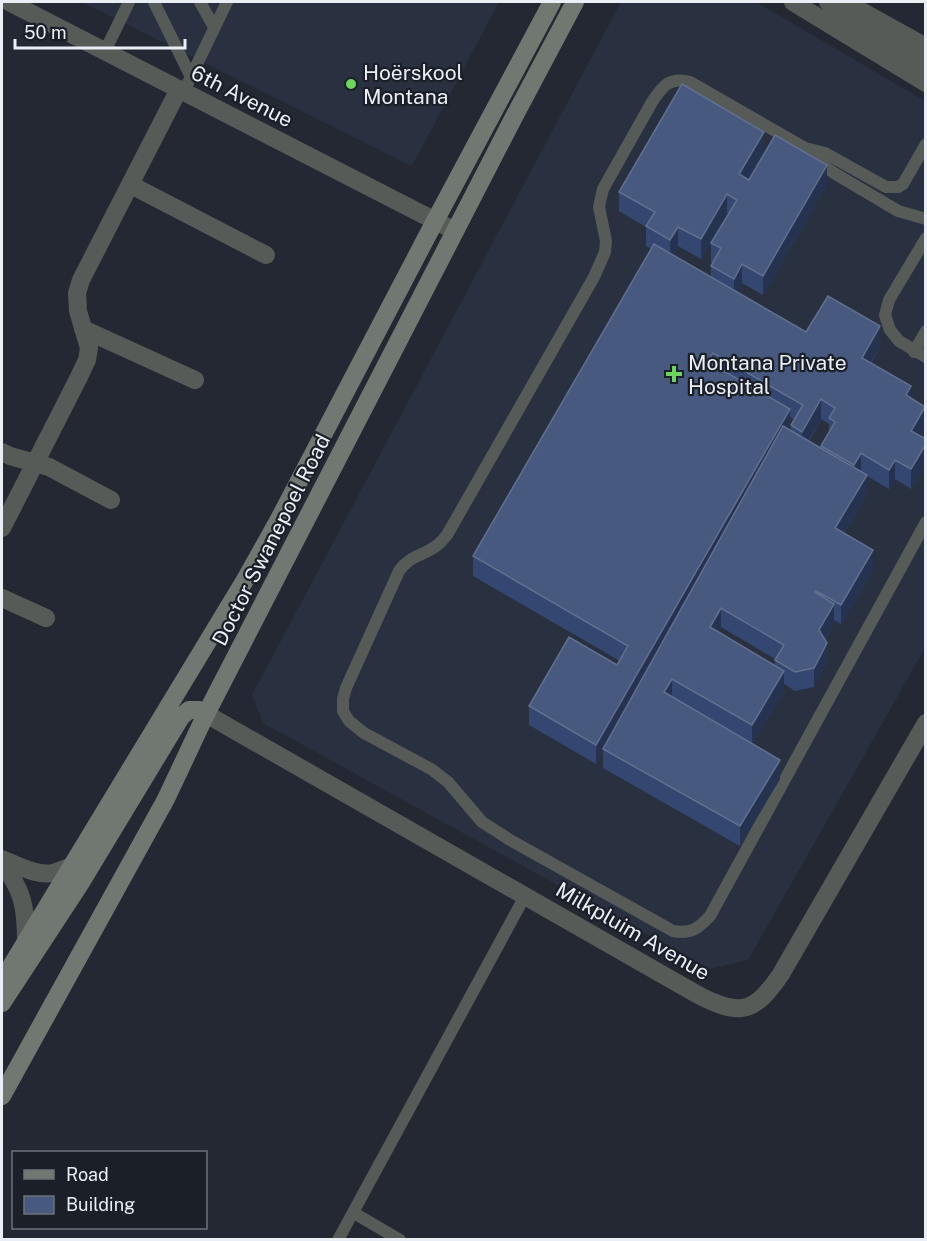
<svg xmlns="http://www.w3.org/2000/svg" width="927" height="1241" viewBox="0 0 927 1241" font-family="'Public Sans',sans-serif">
	<rect width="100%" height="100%" fill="#232832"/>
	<path fill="#293140" d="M82,2H499L412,166Z
		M621,2H756L925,101V648L748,960L710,969L263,723L252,695Z"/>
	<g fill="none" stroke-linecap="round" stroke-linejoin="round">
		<path stroke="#575b57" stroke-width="12" d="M154,2L191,77
			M200,2L214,27
			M105,51L129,2
			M184,91L227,2
			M926,144L903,184L898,187H886L825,153L805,148L690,82C669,76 662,87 652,102L603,189L599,207L606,241L605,252L594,277L447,535C444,538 441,543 436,546C423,556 410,555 399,571L346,688L343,699V711L349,721L364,733L431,769L448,782L482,822L510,840L673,931C691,934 698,929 710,916L926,522
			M815,160L834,173L898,211L926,219
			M926,238L889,300L885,315L890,330L899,341L926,357
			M914,352L926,331
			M354,1213L400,1240
			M338,1240L525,896"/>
		<path stroke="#575b57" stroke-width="18" d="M9,2L455,231
			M793,2L926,83
			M828,2L854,22L926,65
			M845,2L926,47
			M131,185L266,255
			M83,329L195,380
			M2,452L10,456L49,467L111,500
			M2,528L79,377L87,360L89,348L78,311L77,293L81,280L179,89
			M2,598L46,618
			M206,714L700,996C742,1017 755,1012 781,974L926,723
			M2,859C17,865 36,876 53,873C60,871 66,868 72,866
			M2,865C23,888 26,910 26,940"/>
		<path stroke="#717871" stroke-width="18" d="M2,981L245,580L277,523L435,221L552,2
			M2,1003L80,884L181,717L189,710H199L206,714
			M2,1096L166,799L206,714L515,115L575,2"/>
	</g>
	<path fill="#344770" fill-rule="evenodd" d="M764,151L748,179L749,180L827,185L763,295L742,283L737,292L806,332L880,346L871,363L911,398L925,426L919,436L926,439V464L911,489L895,479L889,489L867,476V494L844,533L873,570L841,624L834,620V623L825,639L827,662L814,687L795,691L784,684V690L752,744L780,779L740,846L603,768V751L596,764L529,725V706L617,665L620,661L473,576V556L651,249L646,246V227L619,211V192ZM727,213L728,214L711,243V262L712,263L711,266V277L673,255L678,246L701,259ZM790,417L794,419L791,425V430H790ZM821,419L829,424V432L821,446V448L809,441ZM721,627L775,659V666L718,632Z"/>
	<path fill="#253351" d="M764,132V151L739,193V174Z
		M827,165V185L763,295V276Z
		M727,194V213L701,259V239Z
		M678,227V246L670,259V240Z
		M742,264V283L734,298V279Z
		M880,326V346L862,377V358Z
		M713,353V372L708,362Z
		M911,386V406L906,395Z
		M821,399V419L802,451V432Z
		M925,407V426L911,450V431Z
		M790,409V429L596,764V745Z
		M926,444V464L911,489V469Z
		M861,453V472L854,484V465Z
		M895,460V479L889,489V470Z
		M867,475V494L835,548V528Z
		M873,550V570L841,624V605Z
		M834,604V623L819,649V630Z
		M721,608V627L710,647V627Z
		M827,643V662L814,687V668Z
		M784,671V690L752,744V725Z
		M672,679V698L664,692Z
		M780,760V779L740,846V826Z"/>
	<path fill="#47597e" stroke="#617091" stroke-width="1.5" d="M682,84L764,132L739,174L749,180L775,135L827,165L763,276L742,264L734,279L711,266L721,248L711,243L737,200L727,194L701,239L678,227L670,240L646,226L655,212L619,192Z
		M654,244L806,332L828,296L880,326L862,358L911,386L906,395L925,407L911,431L926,439V444L911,469L895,460L889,470L861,453L854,465L821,446L835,422L829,418L835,408L821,399L802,432L791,425L803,405L713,353L708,362L790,409L596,745L529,706L569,637L617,665L628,646L473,556Z
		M783,426L867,475L835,528L873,550L841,605L816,591L815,592L834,604L819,630L827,643L814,668L795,672L775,660L784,645L721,608L710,627L784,671L752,725L672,679L664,692L780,760L740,826L603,749Z"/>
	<g fill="#6dd361" stroke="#1a1f28" stroke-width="2">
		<circle cx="351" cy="84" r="6"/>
		<path d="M671 365h6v6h6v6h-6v6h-6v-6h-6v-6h6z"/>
	</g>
	<g text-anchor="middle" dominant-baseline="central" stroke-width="4.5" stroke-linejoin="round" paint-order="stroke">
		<g font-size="21" fill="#eaeef5" stroke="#1a1f28" text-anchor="start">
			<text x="363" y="72">Hoërskool<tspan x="363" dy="24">Montana</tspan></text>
			<text x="688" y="362">Montana Private<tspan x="688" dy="24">Hospital</tspan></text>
		</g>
		<g font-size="21" fill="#eaeef5" stroke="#1a1f28">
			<text transform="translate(242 96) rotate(27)">6th Avenue</text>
			<text transform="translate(271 540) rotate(-63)">Doctor Swanepoel Road</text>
			<text transform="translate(633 931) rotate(30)">Milkpluim Avenue</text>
		</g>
	</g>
	<rect width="927" height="1241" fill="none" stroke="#eaeef5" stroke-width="6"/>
	<rect x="12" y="1151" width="195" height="78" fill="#1a1f28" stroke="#6d727a" stroke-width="1.5"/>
	<rect x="24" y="1170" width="30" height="9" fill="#717871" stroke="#6d727a" stroke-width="1.5"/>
	<text x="66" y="1181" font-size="18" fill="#eaeef5">Road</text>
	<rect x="24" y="1196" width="30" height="18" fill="#47597e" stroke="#6d727a" stroke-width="1.5"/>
	<text x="66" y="1211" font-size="18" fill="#eaeef5">Building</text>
	<path d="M15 39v9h170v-9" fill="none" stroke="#eaeef5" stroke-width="3"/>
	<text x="24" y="39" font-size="18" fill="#eaeef5" stroke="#1a1f28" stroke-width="4.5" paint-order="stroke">50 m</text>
</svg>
